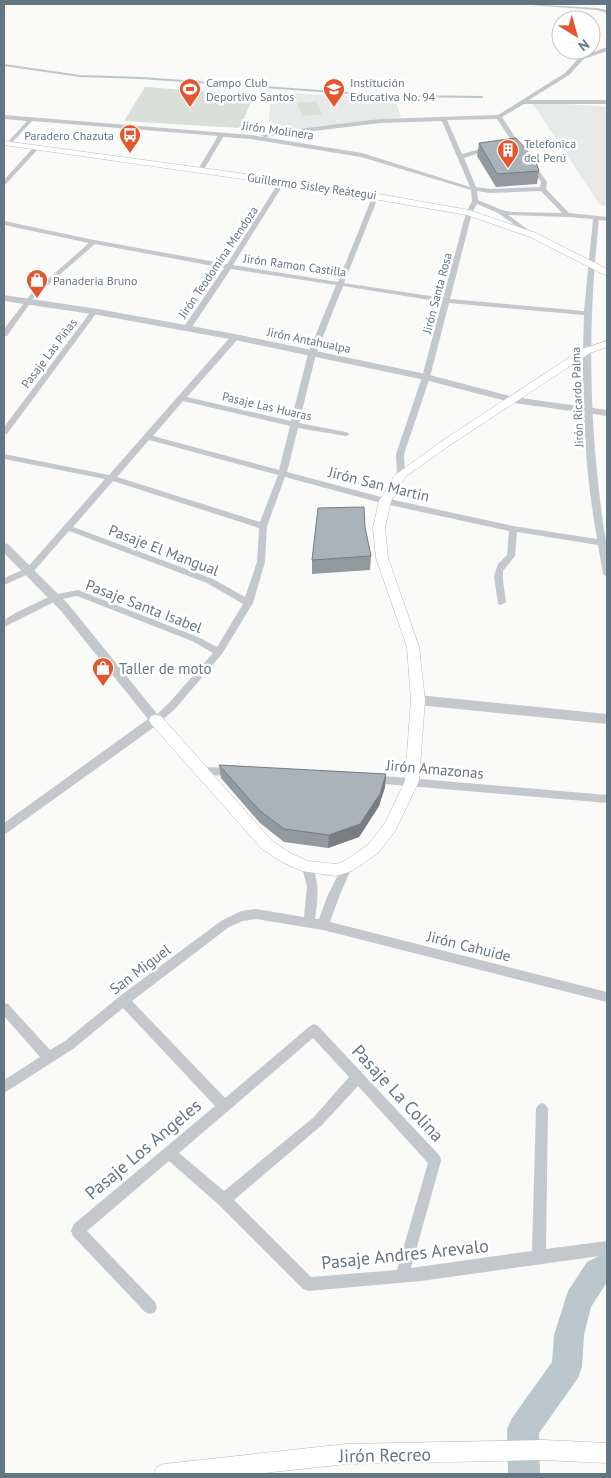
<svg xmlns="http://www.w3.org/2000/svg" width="611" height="1478" viewBox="0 0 611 1478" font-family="'PT Sans',sans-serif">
	<rect width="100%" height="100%" fill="#fafaf8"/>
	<path fill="#e8e9e9" d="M271,92L395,99L401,117L268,132Z
		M555,103L607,107V206L600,205L533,104Z"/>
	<path fill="#dadfd7" d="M145,87L254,95L240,128L124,121Z
		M316,101L322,114L303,116L297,103Z"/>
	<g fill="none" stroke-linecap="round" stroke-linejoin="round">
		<path stroke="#bbc7cb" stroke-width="2" d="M4,65L80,76L141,78L389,96L482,97"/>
		<path fill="#bbc7cb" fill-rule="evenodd" d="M607,1252V1282L591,1307L584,1335L582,1367L578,1378L539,1433L540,1474H508L507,1429L512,1418L552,1362L554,1335L568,1291L587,1262Z"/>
		<g stroke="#b3babf" stroke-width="1">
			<path id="secondary" d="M4,141L327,185L469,210L536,233L607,269V276L530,237L467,215L327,191L4,145Z
				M607,341V347L590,353L450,445L405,477L391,501L385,528L388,558L419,647L425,700L419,781L395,831L378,853L352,871L336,876L302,871L282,862L262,849L151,724L149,720L151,716L156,715L161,716L272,841L292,854L308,861L336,864L343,862L368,845L385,823L405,781L411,700L407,647L376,558L373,528L379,501L395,475L442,441L582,349Z
				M544,1440L607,1443V1463L544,1460L346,1464L255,1474H154L157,1467L164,1464L346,1444Z"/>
		</g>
		<path fill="#c3c8cc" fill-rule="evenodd" d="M528,4L597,8L607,10V13L597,10L530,5Z
			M607,47V51L584,59L569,75L529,100H607V104H524L502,117L522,148L521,149H517L497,119L447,120L462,154L491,146L494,148L464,158L476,187L490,189L540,187L541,182L528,163L531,161L533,162L547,182L546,189L569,213L607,217V221L599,220C587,327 589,424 604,530L606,540H607V577L603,574L598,545L517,532L515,556L503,571V581L506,602L501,605L498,604L494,576L498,564L507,555L509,531L385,504L285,477L267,526L265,562L253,603L222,654L175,709L159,723L156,724L151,720L169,703L213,653L192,641L77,596L58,600L4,627V620L17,612L53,595L78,590L198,637L217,647L243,604L207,583L69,531L33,572L4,585V578L27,568L105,479L4,459V454L109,475L232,335H235L239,337L238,339L187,397L291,421L308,354L336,285L231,269L190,330H187L183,328L224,268L95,244L35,296L7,336H4V329L31,294L89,243L4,225V221L94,240L227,264L279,182L282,180L285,182L233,265L338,282L373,195L376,193L379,195L344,283L443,298L466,213L472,201L471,190L361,157L251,139L223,137L203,171L200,173L197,171L218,136L32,121L9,146L6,144L27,121L4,119V115L251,135L362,153L470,187L442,121L380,123L264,137L261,135L264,133L380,119L498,115L565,73L580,57ZM477,191L490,193L541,191L562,213L512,212L502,210L478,200ZM477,204L498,213L532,237L535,235L534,234L508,215L567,217L593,219L584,311L450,299L472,213ZM343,286L442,302L422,377L396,454L397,475L401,478L405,475L404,454L430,377L449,303L584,315C581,390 584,465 597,539L513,526L385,498L287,472L298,428L346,436L350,434L346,432L299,423L316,354ZM183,401L290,426L279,470L153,436ZM149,440L278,475L260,522L117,477ZM113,481L259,528L257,562L245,597L213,579L73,527Z
			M34,147L39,148L6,184L4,185V180Z
			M92,310L98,311L7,434H4V427Z
			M200,767L234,768L238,769L239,772L238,775L234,776L200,775L196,774L195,771L196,768Z
			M373,775L607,795V803L373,783L369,782L368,779L369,776Z
			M307,862L311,864C320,882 318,899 315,919H319L327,897L342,867L343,864L347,862L351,864L352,867L339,897L330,922L607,992V1002L323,930L256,919L243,921L229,927L132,1001L225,1098L310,1026L314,1024L318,1026L440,1156L441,1161L411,1268L532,1251L536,1109L538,1105L542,1103L546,1105L548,1109L546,1249L607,1241V1255L421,1281L308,1291L303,1289L219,1205L169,1161L87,1231L155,1302L157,1307L155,1312L150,1314L145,1312L73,1236L71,1231L74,1224L215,1106L123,1008L73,1049L4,1093V1080L40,1057L4,1016V1003L8,1004L50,1050L65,1041L120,996L221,921L241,911L256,909L304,917L307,887L302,867L303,864ZM313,1038L349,1077L314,1117L224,1191L179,1153ZM358,1086L428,1163L397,1270L311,1277L234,1200L322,1125Z"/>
		<path fill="#c3c8cc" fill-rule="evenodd" d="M4,295L98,309L235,334L426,374L514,397L607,410V416L514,403L425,380L235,340L98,315L4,301Z
			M4,543L8,544L69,605L162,720L160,723L4,835V823L148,719L61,611L4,553Z
			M418,695L607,714V724L418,705L414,703L412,700L414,697Z"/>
		<use href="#secondary" fill="#fff" fill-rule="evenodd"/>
	</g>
	<path fill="#929a9f" d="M479,143L539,171L537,184L496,187L477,156Z
		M365,527L371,556L370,570L312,574V560Z
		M219,765L386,774L385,787L379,806L359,837L328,848L284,842L260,823L221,778Z"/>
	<path fill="#777d82" d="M386,774L385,787L379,806L359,837L328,848L329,835Z"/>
	<path fill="#aab3b9" stroke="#777d82" d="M516,138L535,159L539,171L497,174L479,143Z
		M364,507L365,527L371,556L312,560L318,508Z
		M219,765L386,774L380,794L360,824L329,835L284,829L259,810Z"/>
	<defs>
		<g id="stadium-pin" transform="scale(1.125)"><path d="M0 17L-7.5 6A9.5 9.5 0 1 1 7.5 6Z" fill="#e4572e" stroke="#fff"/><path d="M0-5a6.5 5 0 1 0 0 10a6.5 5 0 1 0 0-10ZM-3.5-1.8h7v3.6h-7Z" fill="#fff"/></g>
		<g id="school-pin" transform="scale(1.125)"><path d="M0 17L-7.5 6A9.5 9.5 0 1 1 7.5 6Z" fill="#e4572e" stroke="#fff"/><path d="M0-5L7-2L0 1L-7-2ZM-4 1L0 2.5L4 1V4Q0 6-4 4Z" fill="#fff"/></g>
		<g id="bus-pin" transform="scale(1.125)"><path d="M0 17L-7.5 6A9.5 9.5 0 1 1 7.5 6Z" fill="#e4572e" stroke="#fff"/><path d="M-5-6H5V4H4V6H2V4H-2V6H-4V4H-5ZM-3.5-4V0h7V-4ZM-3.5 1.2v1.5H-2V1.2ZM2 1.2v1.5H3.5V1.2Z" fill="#fff"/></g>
		<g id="building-pin" transform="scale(1.125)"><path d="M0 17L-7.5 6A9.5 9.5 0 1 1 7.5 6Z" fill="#e4572e" stroke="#fff"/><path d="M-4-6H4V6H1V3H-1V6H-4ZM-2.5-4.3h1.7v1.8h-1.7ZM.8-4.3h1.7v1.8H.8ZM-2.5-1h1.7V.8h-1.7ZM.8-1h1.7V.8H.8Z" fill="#fff"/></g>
		<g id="shop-pin" transform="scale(1.125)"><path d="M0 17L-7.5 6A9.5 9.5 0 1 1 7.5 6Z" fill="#e4572e" stroke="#fff"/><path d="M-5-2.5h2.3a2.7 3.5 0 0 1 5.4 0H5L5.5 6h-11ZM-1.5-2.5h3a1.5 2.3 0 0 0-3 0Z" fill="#fff"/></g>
	</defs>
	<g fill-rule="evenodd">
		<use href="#stadium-pin" x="190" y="89"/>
		<use href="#school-pin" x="334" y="89"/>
		<use href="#bus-pin" x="130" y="135"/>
		<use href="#building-pin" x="508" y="150"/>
		<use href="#shop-pin" x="37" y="280"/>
		<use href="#shop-pin" x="103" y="668"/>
	</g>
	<g text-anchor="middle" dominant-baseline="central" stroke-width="5" stroke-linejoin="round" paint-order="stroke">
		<g font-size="12" fill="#657683" stroke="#fff" text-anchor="start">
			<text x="206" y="82">Campo Club<tspan x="206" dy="14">Deportivo Santos</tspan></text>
			<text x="350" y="82">Institución<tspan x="350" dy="14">Educativa No. 94</tspan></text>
			<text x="114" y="135" text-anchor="end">Paradero Chazuta</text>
			<text x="524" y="143">Telefonica<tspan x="524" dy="14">del Perú</tspan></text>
			<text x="53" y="280">Panaderia Bruno</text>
		</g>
		<g font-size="12" fill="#657683" stroke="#fff">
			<text transform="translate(278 130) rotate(8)">Jirón Molinera</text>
			<text transform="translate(312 186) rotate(8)">Guillermo Sisley Reátegui</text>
			<text transform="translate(218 262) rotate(-56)">Jirón Teodomina Mendoza</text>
			<text transform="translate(295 265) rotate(8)">Jirón Ramon Castilla</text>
			<text transform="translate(437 293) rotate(-75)">Jirón Santa Rosa</text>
			<text transform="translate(309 340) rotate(12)">Jirón Antahualpa</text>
			<text transform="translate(49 353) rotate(-53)">Pasaje Las Piñas</text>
			<text transform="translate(577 397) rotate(-92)">Jirón Ricardo Palma</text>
			<text transform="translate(267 406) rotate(13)">Pasaje Las Huaras</text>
		</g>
		<g font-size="15" fill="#657683" stroke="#fff">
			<text transform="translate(379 484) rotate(14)">Jirón San Martin</text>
			<text transform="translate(164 550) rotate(21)">Pasaje El Mangual</text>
			<text transform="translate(144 606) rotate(21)">Pasaje Santa Isabel</text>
			<text transform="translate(435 769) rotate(5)">Jirón Amazonas</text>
			<text transform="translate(469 946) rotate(14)">Jirón Cahuide</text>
			<text transform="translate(140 969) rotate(-37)">San Miguel</text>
		</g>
		<g font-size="15" fill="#657683" stroke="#fff" text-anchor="start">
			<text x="119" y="668">Taller de moto</text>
		</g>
		<g font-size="18" fill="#657683" stroke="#fff">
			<text transform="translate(398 1093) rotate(47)">Pasaje La Colina</text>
			<text transform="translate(143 1149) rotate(-40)">Pasaje Los Angeles</text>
			<text transform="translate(405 1254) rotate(-6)">Pasaje Andres Arevalo</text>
			<text transform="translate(385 1455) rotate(-1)">Jirón Recreo</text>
		</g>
	</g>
	<rect width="611" height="1478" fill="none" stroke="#657683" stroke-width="10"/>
	<g transform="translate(576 35) rotate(143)"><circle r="24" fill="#ffffff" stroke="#c1c8cd"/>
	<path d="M0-4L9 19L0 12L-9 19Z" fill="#e4572e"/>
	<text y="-8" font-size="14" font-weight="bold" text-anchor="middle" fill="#657683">N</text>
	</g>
</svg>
